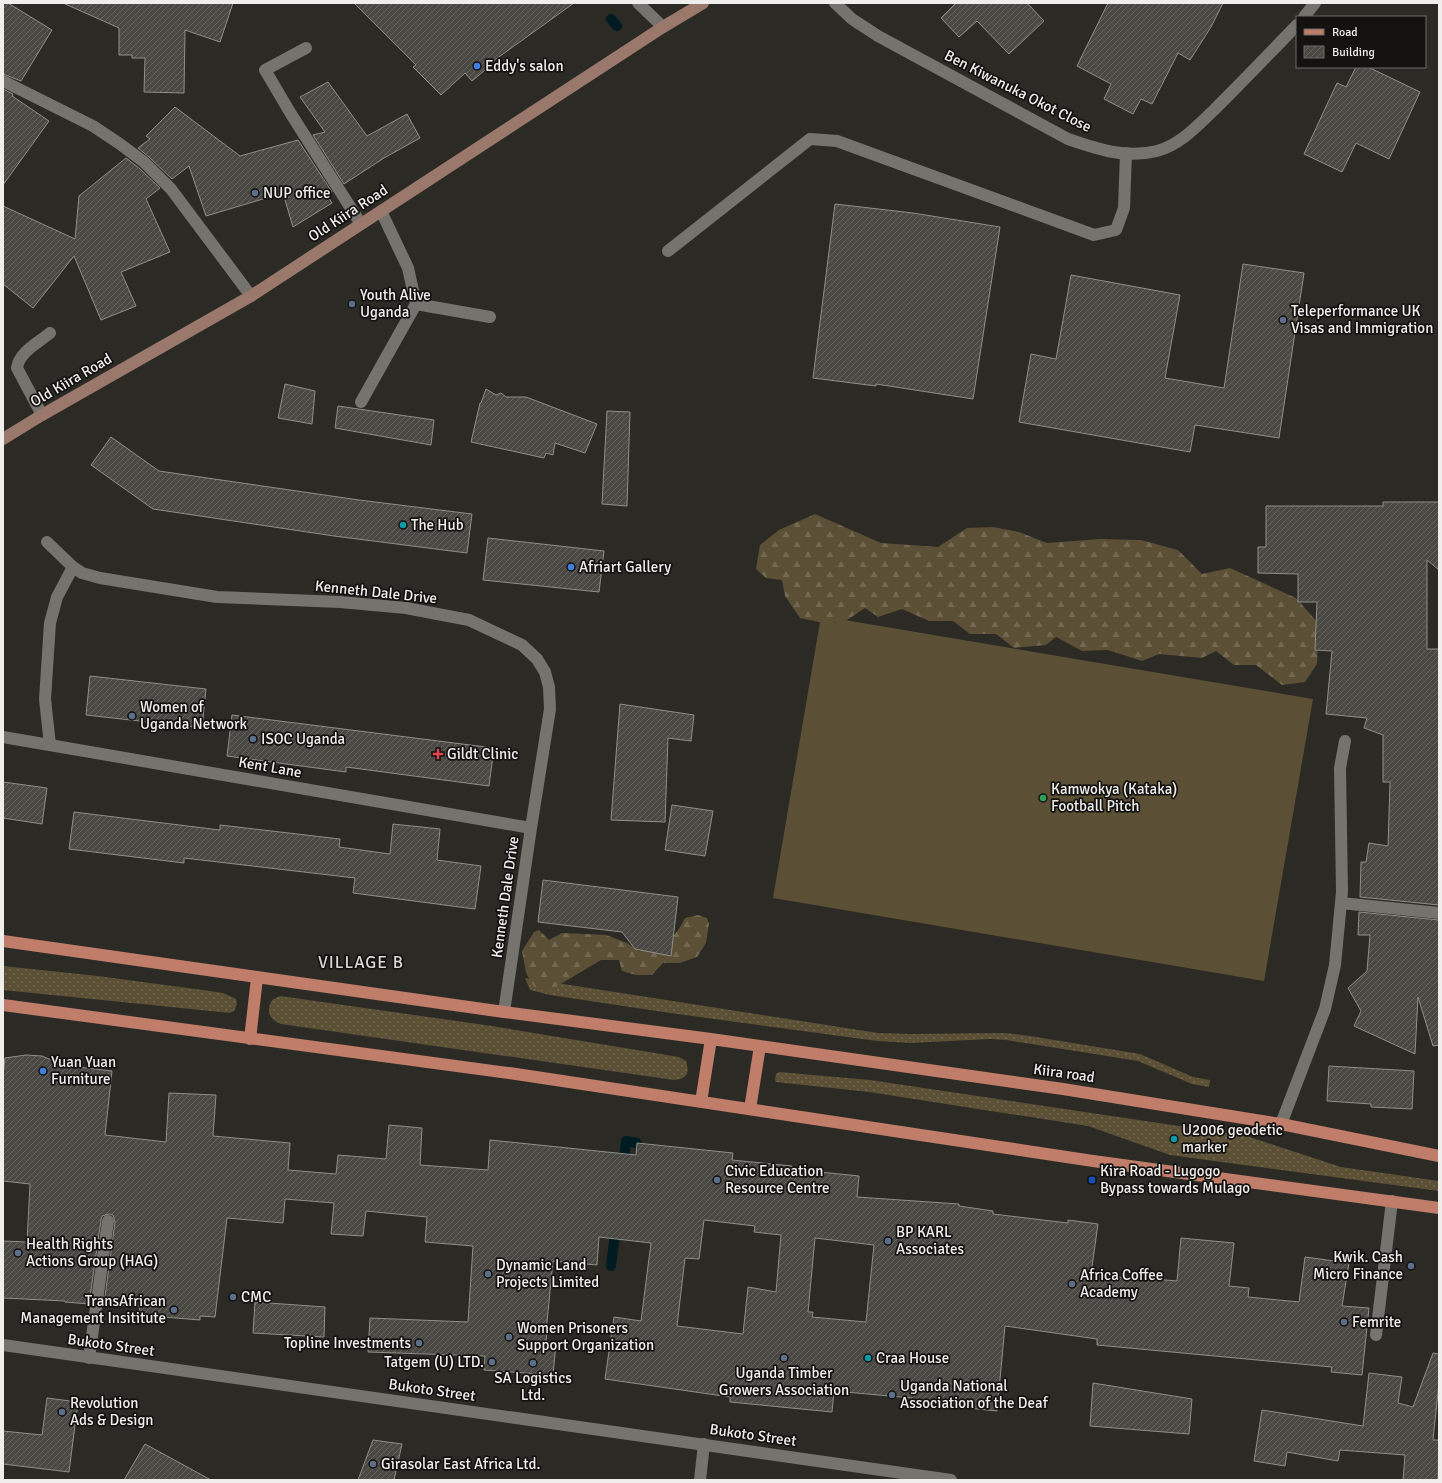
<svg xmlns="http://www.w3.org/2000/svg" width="1442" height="1483" viewBox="0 0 1442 1483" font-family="Signika,sans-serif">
	<defs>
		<pattern id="grass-dots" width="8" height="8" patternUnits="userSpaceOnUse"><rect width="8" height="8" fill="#5b4f35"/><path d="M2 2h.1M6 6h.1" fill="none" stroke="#736952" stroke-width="1.8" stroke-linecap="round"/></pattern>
		<pattern id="forest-firs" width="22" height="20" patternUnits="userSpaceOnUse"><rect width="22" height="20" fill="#5b4f35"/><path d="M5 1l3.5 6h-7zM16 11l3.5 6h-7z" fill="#736952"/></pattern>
		<pattern id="building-hatch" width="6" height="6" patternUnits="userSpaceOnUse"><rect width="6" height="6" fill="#4a4843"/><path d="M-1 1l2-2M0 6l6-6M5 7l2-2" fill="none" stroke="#64635e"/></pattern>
	</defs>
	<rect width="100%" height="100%" fill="#2b2a25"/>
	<path fill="url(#grass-dots)" d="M3,966L98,976L210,991L223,993L236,999L237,1004L234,1011L230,1013L3,990Z
		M525,978L878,1033L911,1034L1006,1033L1030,1036L1140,1054L1193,1077L1210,1080L1209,1087L1192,1084L1138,1061L1006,1040L990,1039L911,1043L877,1041L670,1013L550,995L530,990Z
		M280,996L492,1026L679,1057L686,1061C690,1074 687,1079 674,1080L281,1024C269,1019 266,1012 272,1000Z
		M779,1072L870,1080L1246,1136L1341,1167L1439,1181V1191L1170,1155L1088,1126L869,1092L776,1082L775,1080L776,1074Z"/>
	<path fill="url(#forest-firs)" d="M815,514L881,543L938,547L967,528L993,527L1019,532L1047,543L1100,539L1141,540L1178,550L1202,574L1230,568L1296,598L1319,624L1317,664L1305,682L1282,685L1256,665H1234L1216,651L1202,658L1159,654L1142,661L1108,650L1082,651L1056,637L1046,645L1014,648L996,634H970L953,621H929L902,609L878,617L865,608L838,626L800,618L785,596L782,580L766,578L756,569L760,545L779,530Z
		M698,915L707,918L709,924L706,943L697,957L680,963H663L652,975H636L622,971L619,960H601L549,991L535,988L526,973L522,951L534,932L539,930L549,940L562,933L606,935L627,943L639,951C663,947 675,939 685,918Z"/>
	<path fill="#5b4f35" d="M821,616L1313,699L1264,981L773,898Z"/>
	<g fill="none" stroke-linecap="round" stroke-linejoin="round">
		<path stroke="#001b21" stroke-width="10" d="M611,19L617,26
			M623,1167L626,1141L637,1143
			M611,1266L616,1226"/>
	</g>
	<path fill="url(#building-hatch)" stroke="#908e89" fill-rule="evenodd" d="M3,3H8L52,30L21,81L3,74Z
		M63,3H233L220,42L185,30L184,93L144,92L145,58H132V55H119V28Z
		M354,3H574L489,64L491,65L472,81L465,73L441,95L413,67L416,65Z
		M956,3H1027L1044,21L1009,54L977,21L959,37L941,18Z
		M1108,3H1223L1211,27L1190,60L1178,53L1152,104L1141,99L1133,114L1104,99L1111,84L1077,66Z
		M1356,67H1368L1420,92L1389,159L1356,143L1342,172L1304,154L1337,83L1346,87Z
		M328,82L367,136L407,114L420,138L384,158L344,184L313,135L325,132L300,97Z
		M3,89L13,94L12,96L49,121L3,185Z
		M175,107L240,156L298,140L332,192L327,195L332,203L293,227L283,193L206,216L189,166L172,179L149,157L138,148L150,139L146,136Z
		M126,158L139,168L160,188L146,199L170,252L121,272L136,306L101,320L74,256L33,308L3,284V206L75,239L79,196Z
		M835,204L913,213L1000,227L973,399L876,384V386L813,378Z
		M1243,264L1304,273L1279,438L1195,425L1190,452L1019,422L1031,354L1056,359L1071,275L1180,295L1165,378L1224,388Z
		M285,384L315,391L312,424L278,418Z
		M486,389L496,395L501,393L506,397H526L597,424L585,453L555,443L553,455L546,453L544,458L471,442L480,403H481Z
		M338,406L434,420L431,445L335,428Z
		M607,411L630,412L627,506L602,504Z
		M111,437L159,471L359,500L472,514L467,553L334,536L153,509L91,465Z
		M1383,502H1439V570L1427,560V649H1439V905L1360,897L1361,862H1366L1369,843L1388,846L1390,782H1383V735L1364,728L1367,718L1326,714L1332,651L1315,650L1317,602H1298V574L1258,573V547H1266V506H1383Z
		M488,538L604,551L599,592L483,580Z
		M90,676L206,689L202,728L86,715Z
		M620,704L694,715L691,741L668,738L665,822L611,820Z
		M232,715L494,748L489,786L346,767V772L227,756Z
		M3,782L47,788L42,824L3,818Z
		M672,805L713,811L705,856L665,850Z
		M74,812L220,830V825L340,839L339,847L390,854L393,824L440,829L437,860L481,866L475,909L353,893L355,878L184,858V863L69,849Z
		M543,880L678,897L671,956L635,949L622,932L538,922Z
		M1359,912L1439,920V1045L1433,1046L1418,997L1415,1054L1354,1026L1361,1011L1348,988L1367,971L1370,935H1358Z
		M26,1055L42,1056L56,1062L61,1065L112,1071L105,1135L166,1142L169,1093L216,1095L213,1136L290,1143L288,1170L336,1174L338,1155L386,1159L389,1125L422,1128L420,1165L488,1170L490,1140L636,1155L637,1143L733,1153L732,1160L792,1166L791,1169L859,1176L857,1197L959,1204V1206L993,1211V1214L1068,1223V1220L1098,1224L1091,1274L1144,1280V1278L1177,1281L1181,1238L1234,1243L1229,1286L1249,1288L1248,1297L1299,1302L1305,1257L1349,1263L1342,1306L1369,1308L1362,1375L1331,1372L1332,1367L1097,1345V1339L1005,1326L997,1411L911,1402L912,1398L834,1391L832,1412L730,1402V1397L605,1379L614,1317L641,1321L651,1243L599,1237L597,1265L553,1261L546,1332H547L546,1342L556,1343L553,1375L484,1370L485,1356L368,1352L370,1318L468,1322L473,1246L425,1242L427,1217L366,1211L363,1236L331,1234L334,1203L285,1199L283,1223L227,1218L215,1317L200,1316V1320L139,1315L140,1306L104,1304L115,1222L113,1215L109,1214L102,1216L101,1220L89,1304L65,1302V1301L3,1298V1241L27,1242L30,1184L3,1181V1075L5,1058ZM704,1220L755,1226L754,1232L781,1235L776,1292L748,1287L743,1334L677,1326L685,1258L699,1259ZM815,1238L874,1245L866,1322L812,1317L813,1312H808Z
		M1329,1066L1414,1071L1412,1109L1371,1107V1104L1327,1101Z
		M255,1302L325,1307L324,1337L253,1333Z
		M1433,1353L1439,1354V1383L1433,1440H1439L1438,1480H1403L1405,1455L1340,1450L1338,1461L1287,1452L1285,1466L1254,1461L1262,1410L1363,1426L1369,1373L1402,1377L1398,1403L1413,1407Z
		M1093,1383L1192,1399L1189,1434L1090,1426Z
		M47,1398L78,1402L69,1472L3,1464V1431L42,1435Z
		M373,1440L402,1444L394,1480H358Z
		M145,1444L211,1480H124Z"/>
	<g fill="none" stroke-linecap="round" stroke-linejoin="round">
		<path stroke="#75736e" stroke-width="12" d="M306,48L265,70L291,114L361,224
			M668,251L810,139L837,141L1094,235L1116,230L1124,208L1126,153
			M416,304L490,317
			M361,402L416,304L408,268L381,211
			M42,415L17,368C19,352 38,343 50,333
			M1376,1335L1392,1201
			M89,1358L108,1221
			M700,1480L704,1444"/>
		<path stroke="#75736e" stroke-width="12" d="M638,3L663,27
			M835,3L852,19L878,36L1068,139C1097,149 1126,159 1157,151C1180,145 1197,126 1214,110C1242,82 1270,53 1297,25
			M1304,17L1315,3
			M3,81L93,126L120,144L144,162L171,189L251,296
			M47,542L73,567L82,573L100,578L217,597L340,602L406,608L469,620L522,645L537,659L545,672L549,687L550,709L531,828L504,1012
			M3,737L531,828
			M50,745L45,699L50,623L57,597L73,567
			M1341,903L1439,913
			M1281,1124L1325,1009L1335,965L1342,892L1340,768L1345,741
			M3,1345L951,1480"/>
		<path stroke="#9a786c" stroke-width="12" d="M3,439L42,415L251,296L663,27L703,3"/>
		<path stroke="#bf7d6a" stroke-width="12" d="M3,941L504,1012L711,1039L1063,1089L1281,1124L1439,1156
			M3,1005L516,1074L1093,1161L1439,1208
			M250,1039L257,978
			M701,1102L711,1039
			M750,1109L760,1046"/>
	</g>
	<g fill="#3f7fe0" stroke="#131210" stroke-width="1.5">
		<circle cx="477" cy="66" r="4"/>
		<circle cx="571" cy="567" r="4"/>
		<circle cx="43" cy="1071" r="4"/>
	</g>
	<g fill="#5c6f8a" stroke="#131210" stroke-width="1.5">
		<circle cx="255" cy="193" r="4"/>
		<circle cx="352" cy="304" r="4"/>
		<circle cx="1283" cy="320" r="4"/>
		<circle cx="132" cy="716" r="4"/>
		<circle cx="253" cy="739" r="4"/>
		<circle cx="717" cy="1180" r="4"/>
		<circle cx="888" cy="1241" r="4"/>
		<circle cx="18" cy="1253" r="4"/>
		<circle cx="1411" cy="1266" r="4"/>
		<circle cx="488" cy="1274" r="4"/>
		<circle cx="1072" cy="1284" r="4"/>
		<circle cx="233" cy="1297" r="4"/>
		<circle cx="174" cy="1310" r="4"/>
		<circle cx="1344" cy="1322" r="4"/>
		<circle cx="509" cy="1337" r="4"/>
		<circle cx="419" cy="1343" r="4"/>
		<circle cx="784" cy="1358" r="4"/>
		<circle cx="492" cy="1362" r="4"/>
		<circle cx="533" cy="1363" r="4"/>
		<circle cx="892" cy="1395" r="4"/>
		<circle cx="62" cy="1412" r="4"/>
		<circle cx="373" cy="1464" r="4"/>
	</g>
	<g fill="#0f9aa8" stroke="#131210" stroke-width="1.5">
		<circle cx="403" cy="525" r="4"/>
		<circle cx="1174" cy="1139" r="4"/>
		<circle cx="868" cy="1358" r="4"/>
	</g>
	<path fill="#e0444e" stroke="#131210" stroke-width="1.5" d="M436 748h4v4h4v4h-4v4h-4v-4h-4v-4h4z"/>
	<circle fill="#2e9e5b" stroke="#131210" stroke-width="1.5" cx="1043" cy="798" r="4"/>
	<rect fill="#1a4fb4" stroke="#131210" stroke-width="1.5" x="1088" y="1176" width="8" height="8" rx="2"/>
	<g text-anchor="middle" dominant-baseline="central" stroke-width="3.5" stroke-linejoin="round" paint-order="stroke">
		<g font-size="15" fill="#efeeeb" stroke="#131210" text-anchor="start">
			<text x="485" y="66">Eddy's salon</text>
			<text x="263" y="193">NUP office</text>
			<text x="360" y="295">Youth Alive<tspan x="360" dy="17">Uganda</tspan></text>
			<text x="1291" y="311">Teleperformance UK<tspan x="1291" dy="17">Visas and Immigration</tspan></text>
			<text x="411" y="525">The Hub</text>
			<text x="579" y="567">Afriart Gallery</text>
			<text x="140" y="707">Women of<tspan x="140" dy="17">Uganda Network</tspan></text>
			<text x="261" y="739">ISOC Uganda</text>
			<text x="447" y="754">Gildt Clinic</text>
			<text x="1051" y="789">Kamwokya (Kataka)<tspan x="1051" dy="17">Football Pitch</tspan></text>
			<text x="51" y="1062">Yuan Yuan<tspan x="51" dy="17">Furniture</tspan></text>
			<text x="1182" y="1130">U2006 geodetic<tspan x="1182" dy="17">marker</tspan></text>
			<text x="725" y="1171">Civic Education<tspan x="725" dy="17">Resource Centre</tspan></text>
			<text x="1100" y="1171">Kira Road - Lugogo<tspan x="1100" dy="17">Bypass towards Mulago</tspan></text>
			<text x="896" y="1232">BP KARL<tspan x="896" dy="17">Associates</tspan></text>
			<text x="26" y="1244">Health Rights<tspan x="26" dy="17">Actions Group (HAG)</tspan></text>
			<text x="1403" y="1257" text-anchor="end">Kwik. Cash<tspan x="1403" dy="17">Micro Finance</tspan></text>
			<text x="496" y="1265">Dynamic Land<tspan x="496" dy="17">Projects Limited</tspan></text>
			<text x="1080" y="1275">Africa Coffee<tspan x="1080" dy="17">Academy</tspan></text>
			<text x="241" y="1297">CMC</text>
			<text x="166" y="1301" text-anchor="end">TransAfrican<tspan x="166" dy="17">Management Insititute</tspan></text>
			<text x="1352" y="1322">Femrite</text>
			<text x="517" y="1328">Women Prisoners<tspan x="517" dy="17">Support Organization</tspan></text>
			<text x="411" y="1343" text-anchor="end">Topline Investments</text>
			<text x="876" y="1358">Craa House</text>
			<text x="484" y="1362" text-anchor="end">Tatgem (U) LTD.</text>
			<text x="784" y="1373" text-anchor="middle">Uganda Timber<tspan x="784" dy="17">Growers Association</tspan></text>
			<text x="533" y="1378" text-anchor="middle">SA Logistics<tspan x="533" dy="17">Ltd.</tspan></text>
			<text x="900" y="1386">Uganda National<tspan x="900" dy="17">Association of the Deaf</tspan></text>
			<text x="70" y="1403">Revolution<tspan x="70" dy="17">Ads &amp; Design</tspan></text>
			<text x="381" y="1464">Girasolar East Africa Ltd.</text>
		</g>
		<g font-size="15" fill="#efeeeb" stroke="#131210">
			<text transform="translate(1018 91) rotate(27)">Ben Kiwanuka Okot Close</text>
			<text transform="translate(348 213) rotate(-33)">Old Kiira Road</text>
			<text transform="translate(71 380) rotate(-30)">Old Kiira Road</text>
			<text transform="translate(376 592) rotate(6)">Kenneth Dale Drive</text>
			<text transform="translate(270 767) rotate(10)">Kent Lane</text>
			<text transform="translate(505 897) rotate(-82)">Kenneth Dale Drive</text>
			<text transform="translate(1064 1073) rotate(8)">Kiira road</text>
			<text transform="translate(111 1345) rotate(8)">Bukoto Street</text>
			<text transform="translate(432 1390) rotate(8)">Bukoto Street</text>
			<text transform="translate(753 1435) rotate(8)">Bukoto Street</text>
		</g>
		<g font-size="17" letter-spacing="1" fill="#dad8d2" stroke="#131210">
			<text x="361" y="962">VILLAGE B</text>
		</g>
	</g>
	<rect width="1442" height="1483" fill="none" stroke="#efeeeb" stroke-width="8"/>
	<rect x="1296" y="16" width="130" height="52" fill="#131210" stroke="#6b6a68"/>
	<rect x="1304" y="29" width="20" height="6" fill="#bf7d6a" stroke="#6b6a68"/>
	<text x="1332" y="36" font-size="12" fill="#efeeeb">Road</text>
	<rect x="1304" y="46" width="20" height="12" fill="url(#building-hatch)" stroke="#6b6a68"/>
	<text x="1332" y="56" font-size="12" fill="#efeeeb">Building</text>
</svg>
